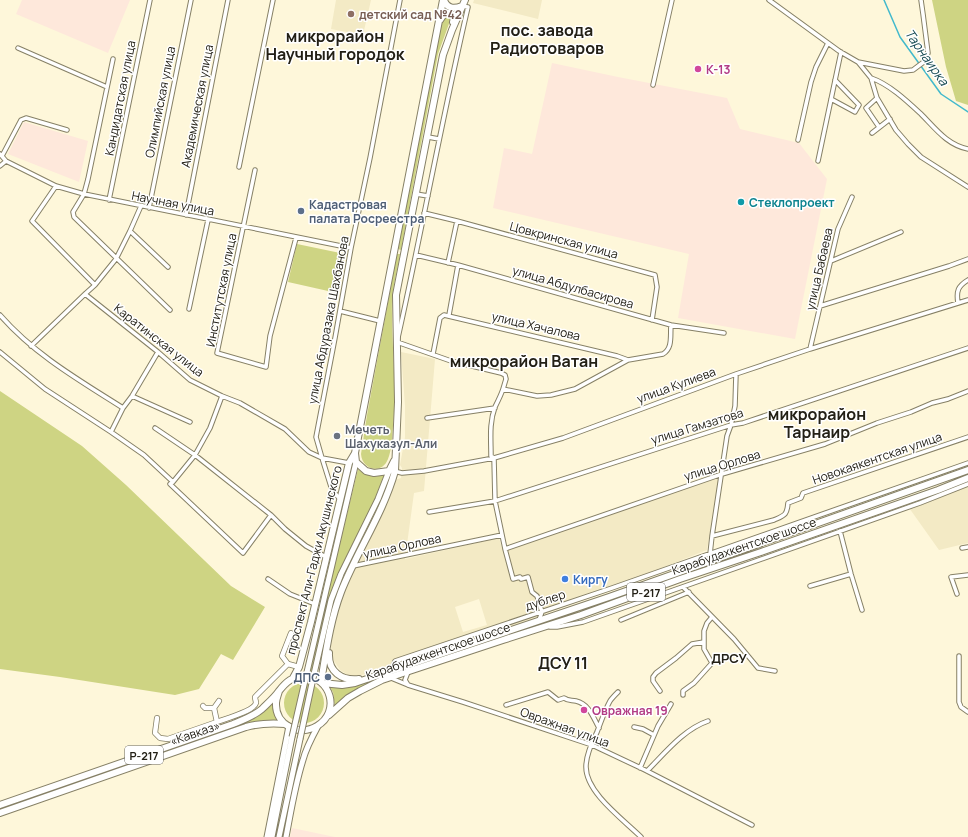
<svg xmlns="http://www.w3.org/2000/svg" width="968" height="837" viewBox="0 0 968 837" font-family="Manrope,sans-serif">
	<rect width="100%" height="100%" fill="#fef7da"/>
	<path fill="#f3eac5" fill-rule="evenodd" d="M336,0H371L363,35L331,29Z
		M474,0H542L538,19L473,3Z
		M401,352L435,359L424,491L414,493L405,559L499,538L502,548L719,477L707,550L515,626L362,675L355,676L348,675L340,670L332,658L331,646L333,629L341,600L395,480L401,478L402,468L400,465L405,437V406ZM479,599L487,625L463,632L455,607Z
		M968,483V543L939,550L907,505Z"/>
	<path fill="#fee8db" d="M22,0H130L108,53L16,14Z
		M552,63L618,77L727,98L740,129L799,143L827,179L795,339L678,318L689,254L493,208L504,148L532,154Z
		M24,122L88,141L79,182L8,154Z
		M292,828L335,837H290Z"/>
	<path fill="#ced483" d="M932,0H968V105L956,101L946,67Z
		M447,16L450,18V21L438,54L401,250L398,249L442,21V19Z
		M297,244L345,254L337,293L288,282Z
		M397,254H400C398,267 393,286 392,299C391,341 397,384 393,426C392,437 392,449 388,459C382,475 362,470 361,454L367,415Z
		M0,391L82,446L126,485L231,586L265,607L233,660L221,654L199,689L175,695L60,677L0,669Z
		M358,469C367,476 372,478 384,475L375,499L335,582L327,604L311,673H310L325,605Z
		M380,677V679L335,707L333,692L329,686Z
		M284 703a20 20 0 1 1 40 0a20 20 0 1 1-40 0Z
		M273,702L275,715L278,720C260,720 252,722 236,728L235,726L252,720L261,714Z"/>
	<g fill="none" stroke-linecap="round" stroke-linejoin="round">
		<path stroke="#42b9cc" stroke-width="1.5" d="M884,0L900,37L941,94L968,112"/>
		<g stroke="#868066" stroke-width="5.5">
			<path id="minor" d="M769,0L839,51L858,62L904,71L913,70L925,61L928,53L923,14L921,0
				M462,6L468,7C442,118 422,231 397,342L451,361L501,373L505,375L506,379L503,389L537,396L551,395L575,389L628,360L663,354C673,348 670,336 671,325
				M18,48L107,87
				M113,59L88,179L84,194L73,212L74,217L170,310
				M858,62L871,78L877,98L896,130L908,144L921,157L968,187
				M871,78C889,84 907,101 921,114C935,128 947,145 968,149
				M653,85L672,0
				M877,98L866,108L879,127
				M831,99L855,112L859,105L835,80
				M872,133L890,119
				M428,137L439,139
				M798,140L811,82L816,67L828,43
				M0,154L6,161L56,186L84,194L351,248
				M2,156L21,120L26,118L67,130
				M818,161L841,52
				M0,166L6,161
				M239,167L273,0
				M255,170L217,353L266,367L270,336L296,238
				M56,186L32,221L95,285
				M416,194L428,196
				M109,200L150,0
				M149,208L191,0
				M424,213L457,221L655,275L657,287L652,320
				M186,215L228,0
				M130,231L168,267
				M416,255L458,265L671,325L724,333
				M831,261L901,232
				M448,263L457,221
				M85,294L158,352L190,380L222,396L240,403L285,429L309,452L322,458L349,463
				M958,303C956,291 958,286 968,280
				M820,306L949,266L968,259
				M189,309L208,220
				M340,311L380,321
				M0,315C35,355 79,380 123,408
				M449,315L458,265
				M31,346L85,294L95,285L116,259L130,231L141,206
				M810,349L838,229L852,197
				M0,352L45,389L111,432L144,455L173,482
				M433,354L440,318L444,315L617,356L628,360
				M503,389C501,395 498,401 495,407C489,423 491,439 491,456L494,458L495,501L505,549L513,579L520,577L521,579L528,577L532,592L537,596L542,612L539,620
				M132,396L190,422
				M222,396L210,428L195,455L173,482L170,484L243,553L271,515
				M427,418L495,408
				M155,428L195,455L271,515L285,529L306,546L326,557
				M111,432L123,408L132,396L158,352
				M394,471L402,473L424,471L494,458L563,438L736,374L810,349L968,300
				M340,499L332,490L322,458L316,437L335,338L351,248L370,158L400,0
				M429,512L495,501L731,425L743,423L968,348
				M840,531L851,574L862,610
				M712,536L774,520C785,515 787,515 788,503L801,498L803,493L968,437
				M962,548L968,547
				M505,549L722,474L825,444L877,423L911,412L932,403L948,399L968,391
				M710,554L712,536L727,436L731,425L735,406L736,374
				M353,566L502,535
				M268,579L290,594L315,604
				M810,586L851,574
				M683,587L734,639L758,668L775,671
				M957,594L951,577L968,575
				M621,620L689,592
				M550,627H557L583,622L920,503L968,484
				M959,656V702L961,707L968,712
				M392,670L395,661L612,588L968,463
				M391,678L408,685L405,680L408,672
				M408,685L463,702L592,745L645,770L752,825
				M660,691L653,681V677L656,673L676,658L692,644L704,642
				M618,692C615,695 612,698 610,701C605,710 601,722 597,732C592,743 586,755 586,767C586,793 624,820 641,837
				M683,695V691L694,683L712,663L704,649V631L707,623L712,617
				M506,705L548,692L558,700L564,698C568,701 571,700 576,701C589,704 593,717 599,728
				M634,727L643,729L654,735
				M640,768L658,726L671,704
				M647,771C665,753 684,729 708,721"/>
		</g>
		<g stroke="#868066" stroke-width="6">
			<path id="tertiary" d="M288,664L282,656L291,633
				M203,706L205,708H214L217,722C225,719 254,711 256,703C256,701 255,699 255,697L288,664L299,667
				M214,708L219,701
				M157,718L155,733L160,738L168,739L217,722"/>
		</g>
		<g stroke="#868066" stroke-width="7">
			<path id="secondary" d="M307,672L356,462
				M314,674L331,600L341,574L378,499L389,471
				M267,837L289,726
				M272,837L292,737
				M279,837L300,739
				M286,837C291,811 295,785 303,760C306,748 312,737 318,726"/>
		</g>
		<g stroke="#868066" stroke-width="8">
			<path id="trunk" d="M444,0C447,9 454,9 462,6
				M440,20L444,14L449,13L453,15L454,19L453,22
				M355,453L356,462L366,471L374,473L389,471L394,461
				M329,653C328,672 342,681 359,679
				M293,678L299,667L311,622L349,463L355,453L443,0
				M321,682C326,652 330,621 341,592C357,551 383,514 395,471L398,402L396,295L443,55L452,30L465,0
				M322,683L342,685L355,683L609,597L968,470
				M329,715L348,698L360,691L382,680L503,640L581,615L680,579L761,552L938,490L968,478
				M0,805L233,724C243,720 254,716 262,709C268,703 275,697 279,691C286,682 293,676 304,676C331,677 341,712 317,726C299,737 275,725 276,703C276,699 278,695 279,691
				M0,813L246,727C260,723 271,723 285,724"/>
		</g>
		<use href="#minor" stroke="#fff" stroke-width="3.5"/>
		<use href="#tertiary" stroke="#fff" stroke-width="4.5"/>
		<use href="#secondary" stroke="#fff" stroke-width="5"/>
		<use href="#trunk" stroke="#fff" stroke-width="6"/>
		<g stroke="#868066" stroke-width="7" stroke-linecap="butt">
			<path id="secondary-bridge" d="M292,737L307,672
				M300,739L314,674"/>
		</g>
		<use href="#secondary-bridge" stroke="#fff" stroke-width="5"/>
	</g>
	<circle fill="#8d6e63" stroke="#fff" stroke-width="1.5" cx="351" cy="14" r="4"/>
	<g fill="#d1479c" stroke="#fff" stroke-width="1.5">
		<circle cx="698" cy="69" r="4"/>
		<circle cx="584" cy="710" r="4"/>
	</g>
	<circle fill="#0f9aa8" stroke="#fff" stroke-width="1.5" cx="741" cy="202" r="4"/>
	<g fill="#5c6f8a" stroke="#fff" stroke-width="1.5">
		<circle cx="301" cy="211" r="4"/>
		<circle cx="328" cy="677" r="4"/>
	</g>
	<circle fill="#6b7280" stroke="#fff" stroke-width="1.5" cx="337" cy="436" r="4"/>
	<circle fill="#3f7fe0" stroke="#fff" stroke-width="1.5" cx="565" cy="579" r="4"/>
	<g text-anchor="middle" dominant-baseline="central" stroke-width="3" stroke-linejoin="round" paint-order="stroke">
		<g fill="#fff" stroke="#65635c" stroke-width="1">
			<rect x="627" y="583" width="38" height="18" rx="3"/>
			<rect x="125" y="746" width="38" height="18" rx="3"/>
		</g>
		<g font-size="11" font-weight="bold" fill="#232016">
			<text x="646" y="592">Р-217</text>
			<text x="144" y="755">Р-217</text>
		</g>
		<g font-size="12" font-weight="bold" fill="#785e54" stroke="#fff" text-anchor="start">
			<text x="359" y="14">детский сад №42</text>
		</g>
		<g font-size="12" font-weight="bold" fill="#b23c85" stroke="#fff" text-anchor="start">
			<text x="706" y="69">К-13</text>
			<text x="592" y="710">Овражная 19</text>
		</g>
		<g font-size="12" fill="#232016" stroke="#fff">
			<text transform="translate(120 98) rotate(-79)">Кандидатская улица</text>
			<text transform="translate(160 102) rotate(-79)">Олимпийская улица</text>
			<text transform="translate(197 106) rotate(-79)">Академическая улица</text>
			<text transform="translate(173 203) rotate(11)">Научная улица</text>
			<text transform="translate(564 240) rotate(15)">Цовкринская улица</text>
			<text transform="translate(819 269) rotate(-77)">улица Бабаева</text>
			<text transform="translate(573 287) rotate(16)">улица Абдулбасирова</text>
			<text transform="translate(221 290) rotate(-79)">Институтская улица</text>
			<text transform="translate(328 320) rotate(-79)">улица Абдуразака Шахбанова</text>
			<text transform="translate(536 326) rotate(13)">улица Хачалова</text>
			<text transform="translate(159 340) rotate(38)">Каратинская улица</text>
			<text transform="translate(676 385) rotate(-20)">улица Кулиева</text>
			<text transform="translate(697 426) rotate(-17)">улица Гамзатова</text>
			<text transform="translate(877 458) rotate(-19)">Новокаякентская улица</text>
			<text transform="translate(722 465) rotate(-17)">улица Орлова</text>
			<text transform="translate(402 546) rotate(-12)">улица Орлова</text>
			<text transform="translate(744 546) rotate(-19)">Карабудахкентское шоссе</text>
			<text transform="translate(314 560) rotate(-76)">проспект Али-Гаджи Акушинского</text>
			<text transform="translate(545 600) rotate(-18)">дублер</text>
			<text transform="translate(438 651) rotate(-19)">Карабудахкентское шоссе</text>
			<text transform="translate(565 727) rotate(20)">Овражная улица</text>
			<text transform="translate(195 733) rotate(-19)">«Кавказ»</text>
		</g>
		<g font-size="12" font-weight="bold" fill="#0d838f" stroke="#fff" text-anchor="start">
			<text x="749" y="202">Стеклопроект</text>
		</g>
		<g font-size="12" font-weight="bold" fill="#4e5e75" stroke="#fff" text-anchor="start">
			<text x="309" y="204">Кадастровая<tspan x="309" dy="14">палата Росреестра</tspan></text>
			<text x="320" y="677" text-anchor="end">ДПС</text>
		</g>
		<g font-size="12" font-weight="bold" fill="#5b616d" stroke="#fff" text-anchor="start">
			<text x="345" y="429">Мечеть<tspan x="345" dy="14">Шахуказул-Али</tspan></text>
		</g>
		<g font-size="12" font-weight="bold" fill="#366cbe" stroke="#fff" text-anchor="start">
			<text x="573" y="579">Киргу</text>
		</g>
		<g font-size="13" font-style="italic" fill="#154951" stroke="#fff">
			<text transform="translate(927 57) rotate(55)">Тарнаирка</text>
		</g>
		<g font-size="13" font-weight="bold" fill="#232016" stroke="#fff">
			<text x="729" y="658">ДРСУ</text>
		</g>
		<g font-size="16" font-weight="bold" fill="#232016" stroke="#fff">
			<text x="547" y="30">пос. завода<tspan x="547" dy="18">Радиотоваров</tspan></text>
			<text x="335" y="36">микрорайон<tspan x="335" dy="18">Научный городок</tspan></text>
			<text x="524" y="361">микрорайон Ватан</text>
			<text x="817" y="414">микрорайон<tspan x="817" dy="18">Тарнаир</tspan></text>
			<text x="563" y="663">ДСУ 11</text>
		</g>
	</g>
</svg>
